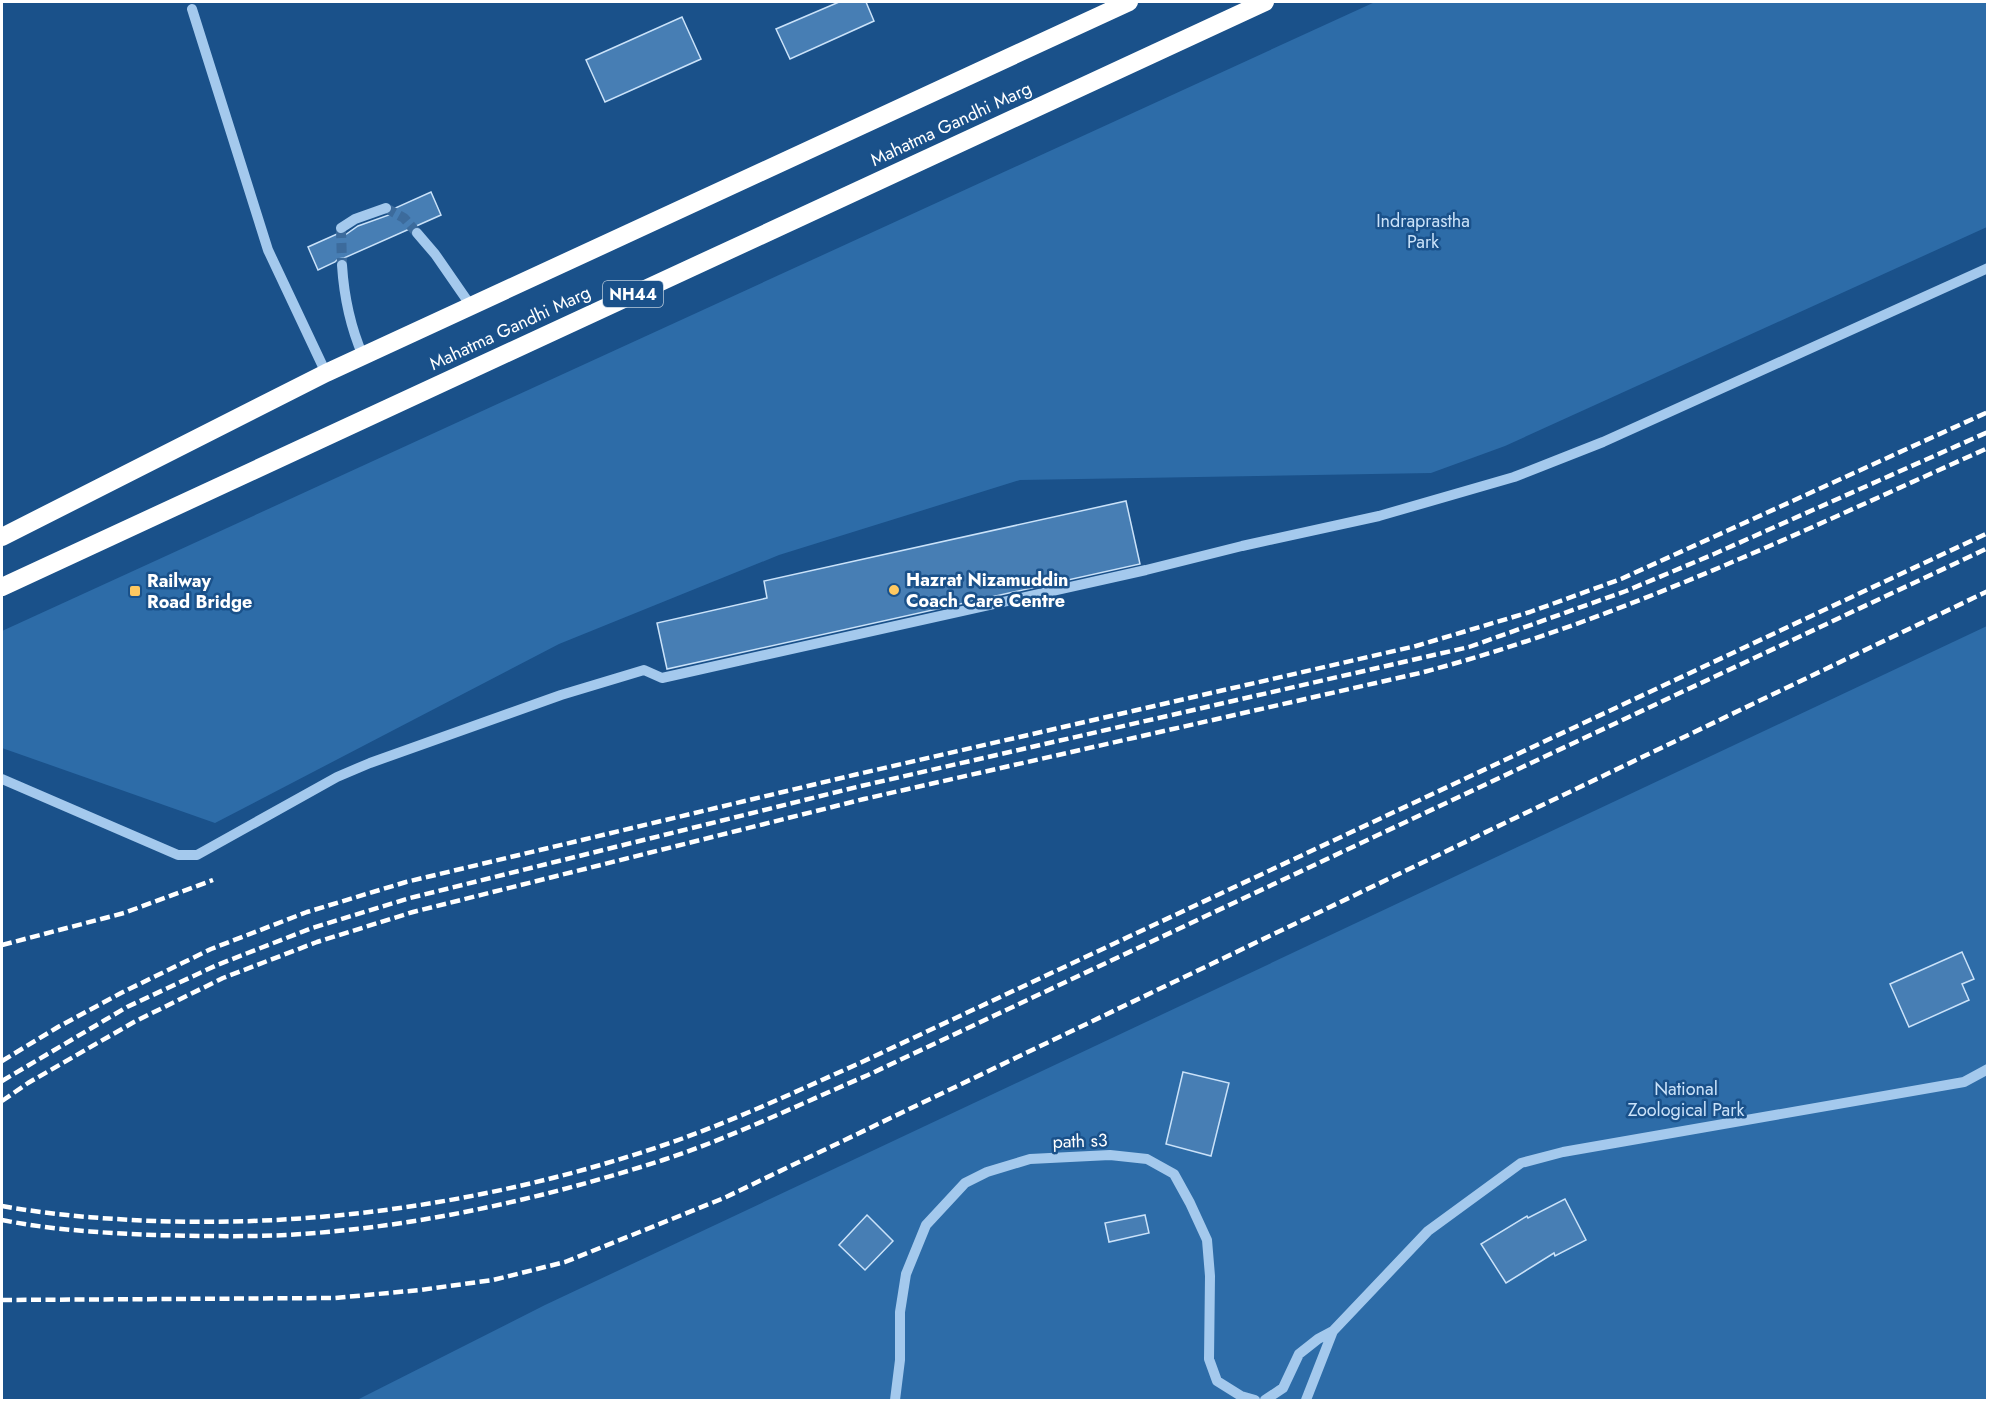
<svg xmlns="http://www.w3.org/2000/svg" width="1989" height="1402" viewBox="0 0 1989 1402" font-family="Jost,sans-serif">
	<rect width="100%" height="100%" fill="#1a518a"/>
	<path fill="#2d6ca8" d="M1375,2H1987V227L1505,446L1431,473L1020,480L779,555L559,644L215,823L2,748V631Z
		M1987,626V1400H357L545,1305Z"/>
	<path fill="#477eb4" stroke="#cae2f9" stroke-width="1.5" d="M839,2H866L874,21L790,59L776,29Z
		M682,17L701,59L605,102L586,60Z
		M431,192L441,215L344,258L338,259L335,262L318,270L308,247L337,234L345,235L358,226L389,215L393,209Z
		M1126,501L1140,564L667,669L657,623L767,598L764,581Z
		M1962,952L1974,979L1962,984L1969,1000L1909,1027L1890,984Z
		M1183,1072L1229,1083L1211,1156L1166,1144Z
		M1565,1199L1586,1240L1555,1256L1554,1253L1506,1283L1481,1244L1527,1216L1528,1218Z
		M867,1215L893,1241L865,1270L839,1245Z
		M1145,1215L1149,1233L1109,1242L1105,1223Z"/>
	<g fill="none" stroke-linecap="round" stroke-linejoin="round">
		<path stroke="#3c6b9c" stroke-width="10" stroke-dasharray="10 5" stroke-linecap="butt" d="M386,208L404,218L417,233
			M341,228L342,265"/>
		<path stroke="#a4c9ed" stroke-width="10" d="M192,9L268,250L326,373
			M341,228L355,219L386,208
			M417,233L435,254L471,306
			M342,265C344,297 350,326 363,356
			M2,779L178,855H197L337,777L370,763L561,695L644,670L662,678L1146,570L1242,546L1379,516L1514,477L1603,442L1988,268
			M895,1400L900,1360V1312L906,1274L926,1225L965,1183L987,1172L1030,1159L1110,1155L1147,1159L1174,1174L1190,1203L1207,1240L1210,1276L1209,1359L1217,1381L1241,1396L1255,1400
			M1265,1400L1283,1388L1299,1354L1318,1339L1333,1331
			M1306,1400L1333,1331L1428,1231L1521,1163L1563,1152L1964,1082L1988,1069"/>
		<path stroke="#fff" stroke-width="18" d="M2,537L326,373L1129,2
			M2,587L1265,2"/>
		<path stroke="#fff" stroke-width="4.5" stroke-dasharray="10 4.5" stroke-linecap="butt" d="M2,945L124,913L213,880
			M2,1061L58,1027L121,993L211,949L307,912L406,882L858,774L1416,646L1530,612L1621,579L1988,412
			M2,1081L127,1007L217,965L312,928L410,898L861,786L1469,647L1626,591L1714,554L1988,432
			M2,1101L28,1083L134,1022L223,978L317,942L413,912L864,799L1420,673C1618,621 1802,531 1988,448
			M2,1206C52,1215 104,1219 155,1221C326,1227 498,1201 661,1146C729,1123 795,1092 862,1062L1988,533
			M2,1220C52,1230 104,1233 155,1235C198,1236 242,1237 286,1235C414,1228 542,1199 663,1160C733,1137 800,1104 868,1075L1988,548
			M2,1300L335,1298L420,1290L493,1280L565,1262L724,1198L1988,591"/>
	</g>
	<g fill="#ffc961" stroke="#1a518a" stroke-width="2">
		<circle cx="894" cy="590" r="6"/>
		<rect x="129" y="585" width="12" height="12" rx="3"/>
	</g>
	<g text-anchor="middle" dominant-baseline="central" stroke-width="5" stroke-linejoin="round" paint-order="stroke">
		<rect fill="#1a518a" stroke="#bacbdc" stroke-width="1.5" x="603" y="281" width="60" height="26" rx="4.5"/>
		<g font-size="16" font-weight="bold" fill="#fff">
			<text x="633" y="294">NH44</text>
		</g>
		<g font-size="18" fill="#fff" stroke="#1a518a">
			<text transform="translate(951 124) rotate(-25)">Mahatma Gandhi Marg</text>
			<text transform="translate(510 328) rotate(-25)">Mahatma Gandhi Marg</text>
			<text transform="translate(1080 1141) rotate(-2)">path s3</text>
		</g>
		<g font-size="18" fill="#cae2f9" stroke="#1a518a">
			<text x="1423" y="221">Indraprastha<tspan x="1423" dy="21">Park</tspan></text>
			<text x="1686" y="1089">National<tspan x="1686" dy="21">Zoological Park</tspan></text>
		</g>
		<g font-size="18" font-weight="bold" fill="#fff" stroke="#1a518a" text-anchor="start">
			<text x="906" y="580">Hazrat Nizamuddin<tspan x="906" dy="21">Coach Care Centre</tspan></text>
			<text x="147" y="581">Railway<tspan x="147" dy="21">Road Bridge</tspan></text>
		</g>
	</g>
	<rect width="1989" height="1402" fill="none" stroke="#ffffff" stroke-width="6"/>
</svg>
